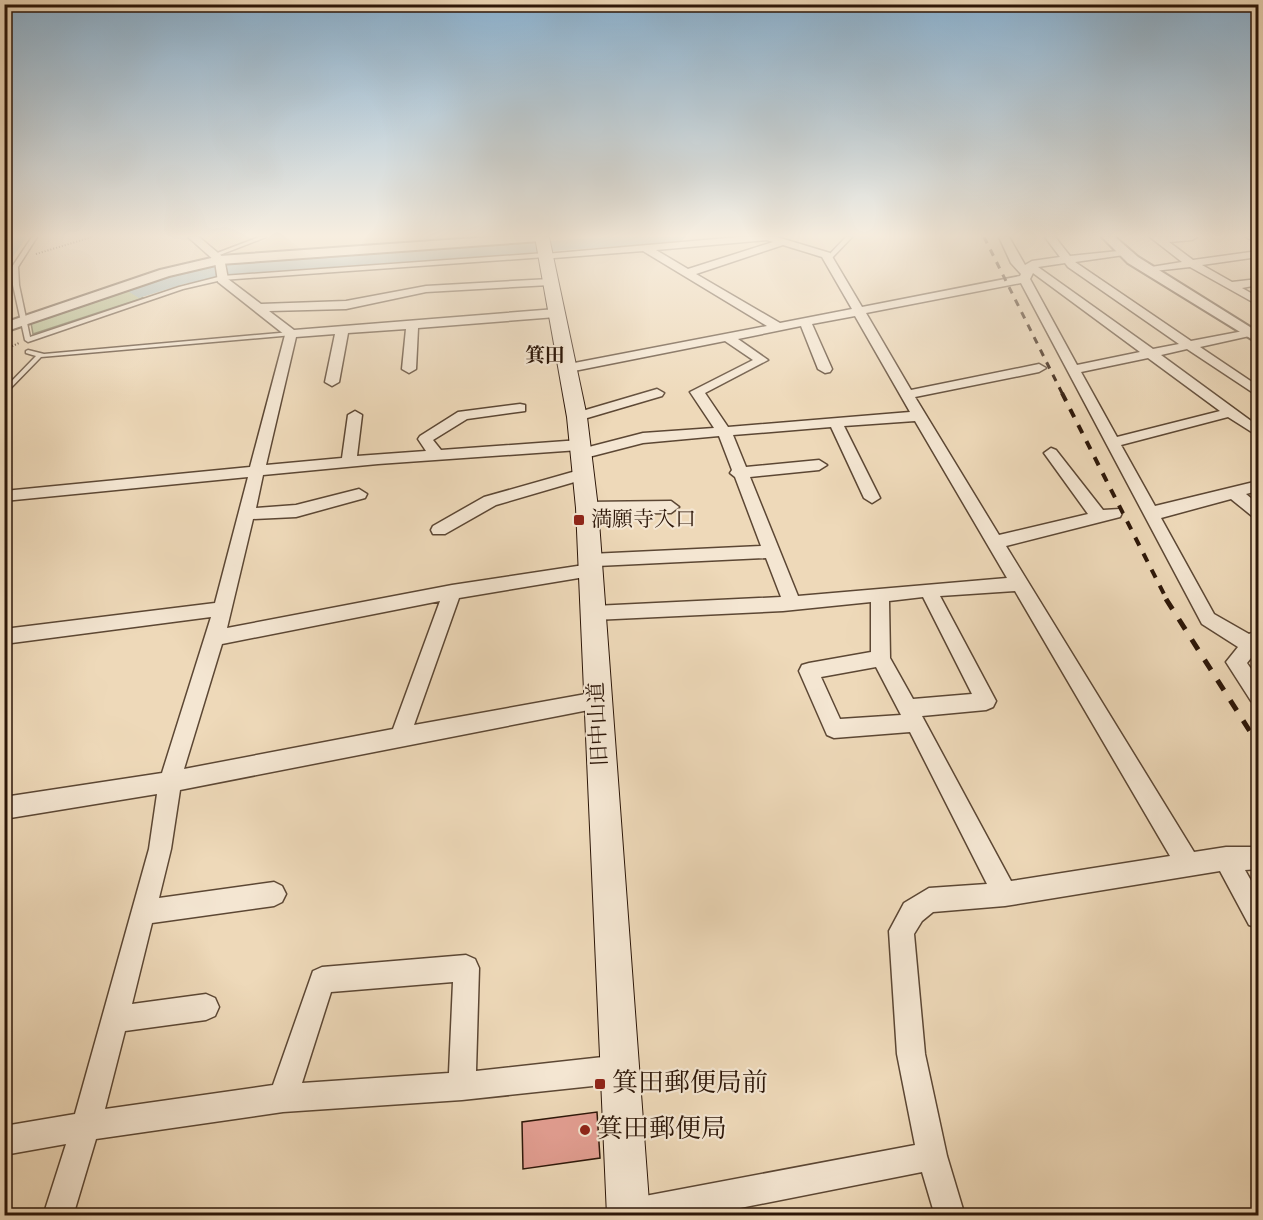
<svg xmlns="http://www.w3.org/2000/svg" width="1263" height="1220" viewBox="0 0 1263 1220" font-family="'Old Standard TT','Noto Serif JP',serif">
	<rect width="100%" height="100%" fill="#eed9b9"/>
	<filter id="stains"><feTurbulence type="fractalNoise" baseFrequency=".00333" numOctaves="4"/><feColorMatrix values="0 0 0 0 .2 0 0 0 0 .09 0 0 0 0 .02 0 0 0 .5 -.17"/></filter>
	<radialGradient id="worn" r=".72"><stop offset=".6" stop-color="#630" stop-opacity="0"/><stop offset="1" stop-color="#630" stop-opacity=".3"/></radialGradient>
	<path fill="#b4c092" stroke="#706b4d" stroke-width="1.5" d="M132,288L143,298L33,334L31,323L37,321Z"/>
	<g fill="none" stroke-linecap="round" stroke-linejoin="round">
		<path fill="#9fb7ba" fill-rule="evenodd" d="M9,237H27L10,261L4,262V244Z
			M608,237H687L678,242L237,274L184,284L139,298L129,292L132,288L180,273L237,262Z"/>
	</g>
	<path fill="#e49f93" stroke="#2c1608" stroke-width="1.5" d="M597,1112L600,1158L523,1169L522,1122Z"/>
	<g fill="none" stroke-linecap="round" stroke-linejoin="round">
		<g stroke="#5c4734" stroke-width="3">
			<path id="service" d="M32,237H37L18,267L19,285L30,337L179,287L222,276L545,253L548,255L545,257L222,280L183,289L28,342L25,340L13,285L12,267Z
				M259,237H266L217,256L212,255Z
				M846,237H852L830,260H826V258Z
				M291,332L293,333V335L41,357L4,395V389L36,356L26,353V351L28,350L44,354Z"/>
		</g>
		<g stroke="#5c4734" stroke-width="3">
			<path id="minor" d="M188,237H199L224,258L228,279L261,304L346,301L426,286L550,279L556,282L550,285L426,292L346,309L269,311L294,330L556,309L562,313L556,317L418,328L416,369L409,373L402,369L406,329L348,333L339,382L332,386L325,382L335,334L296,337L266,465L342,458L348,415L355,411L362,415L357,456L426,451L418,439L420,436L458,412L520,404L525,405V411L467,419L433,440L441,450L580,440L585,442V448L643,433L714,428L690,392L753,360L725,341L569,372L562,368L569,364L767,326L643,251L541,259V255L545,254L739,237H777L830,253L862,307L1020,276L1021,274L1011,263L999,237H1009L1025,265L1032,261L1060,257L1045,237H1055L1070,256L1128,250L1129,252L1124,255L1075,262L1191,341L1254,329V335L1200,347L1258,386V396L1187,349L1161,355L1258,426V436L1228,417L1121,445L1155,506L1258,481V491L1246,494L1258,504V517L1252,516L1231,499L1161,518L1214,614L1249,634L1258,630V649L1247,663L1258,679V704L1251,701L1226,662L1238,647L1202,624L1021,283L866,313L911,390L1039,364L1046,368L1039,372L915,397L999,535L1088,514L1044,453L1051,448L1056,450L1103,510L1120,509L1122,513L1120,517L1006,546L1194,852L1226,847H1258V869L1245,870L1258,893V928L1249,925L1220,871L1005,906L933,912L922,921L914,934L925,1054L947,1156L965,1216H935L922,1172L700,1216H614L618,1203L629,1199L915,1145L897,1054L889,931L904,903L929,888L987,884L910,732L834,738L827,735L799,671L802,665L809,663L871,652V602L783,611L594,620L588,618L585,613L588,608L594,606L781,597L766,558L597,566L600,570L597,575L459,598L414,725L597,692L604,695L607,701L604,707L180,790L171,849L159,898L274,882L282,886L286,894L282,902L274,906L152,923L132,1004L206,994L215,998L219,1007L215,1016L206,1020L125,1031L105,1109L273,1085L313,971L322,967L466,955L475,959L479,968L476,1071L621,1055L631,1059L635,1069L631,1079L621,1083L462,1100L283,1112L96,1139L73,1216H43L66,1144L4,1155V1126L75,1114L149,849L157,794L4,819V797L162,773L211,617L4,644V629L215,603L248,477L4,501V491L250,467L285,335L218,282L215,261ZM767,240L773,242L688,269L656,250ZM783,245L822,257L852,309L780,323L696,274ZM1065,263L1068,267L1179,344L1153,349L1038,267ZM1033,273L1140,352L1077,365L1030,279ZM855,316L910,412L728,427L705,393L768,360L738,339L801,326L818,369L825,373L830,372L832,369L812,324ZM1148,358L1220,411L1117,437L1081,372ZM915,421L1007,578L798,596L750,477L819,470L827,465L819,460L746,467L733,435L831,427L864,498L872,503L880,498L844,426ZM719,436L732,470L730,473L735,477L761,546L590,554L582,560L584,565L452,585L227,628L253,519L296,517L365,498L367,494L359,489L296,505L256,508L263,475L378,464L579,450L574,454L581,459L643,443ZM1015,591L1170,856L1011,881L922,716L986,710L993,707L996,701L940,596ZM923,597L972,694L913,699L890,658L889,601ZM440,601L393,729L184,769L222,644ZM876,667L901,715L840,719L821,677ZM453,982L449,1073L302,1083L331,992Z
				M1150,237H1197L1192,240L1169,242L1193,260L1258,251V257L1202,265L1232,282L1258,279V285L1242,288L1258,297V305L1190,267L1145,272V268L1182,262Z
				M1246,237H1258V243Z
				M657,389L664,393L662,396L577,421L570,417L572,414Z
				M583,469L591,474L588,478L496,505L445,534H433L431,530L433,526L484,497Z
				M671,501L679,507L671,513L587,514L579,508L587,502Z"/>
		</g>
		<g stroke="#5c4734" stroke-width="4">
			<path id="tertiary" d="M490,237H546L540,241L220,264L169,276L4,332V323L160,270L220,256Z
				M1102,237H1115L1138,257L1258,332V343L1128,263Z"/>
		</g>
		<g stroke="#2c1608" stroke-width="2">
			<path id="secondary" d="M535,237H549L587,417L598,508L650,1216H607L576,508L567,417Z"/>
		</g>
		<path stroke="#2c1608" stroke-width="2" stroke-dasharray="1 2" stroke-linecap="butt" d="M36,254L92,237
			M4,350L19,343"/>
		<use href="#service" fill="#f4e6d2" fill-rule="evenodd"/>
		<use href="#minor" fill="#f4e6d2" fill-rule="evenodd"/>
		<use href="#tertiary" fill="#f4e6d2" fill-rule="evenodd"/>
		<use href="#secondary" fill="#f4e6d2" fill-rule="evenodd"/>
		<path stroke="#2c1608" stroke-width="3" stroke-dasharray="7 7" stroke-linecap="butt" d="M984,237L1063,395"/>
		<path stroke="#2c1608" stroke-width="4" stroke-dasharray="9 9" stroke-linecap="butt" d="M1062,393L1167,600"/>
		<path stroke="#2c1608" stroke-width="5" stroke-dasharray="12 12" stroke-linecap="butt" d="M1166,599L1258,744"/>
	</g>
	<linearGradient id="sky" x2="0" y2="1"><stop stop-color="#8bb5d6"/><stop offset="0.58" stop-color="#f7eee0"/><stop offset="1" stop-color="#f7eee0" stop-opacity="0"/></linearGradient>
	<rect width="1263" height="407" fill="url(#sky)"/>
	<g fill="#8f2418" stroke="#f4e6d2" stroke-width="2">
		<rect x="573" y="514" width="12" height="12" rx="3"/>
		<rect x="594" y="1078" width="12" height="12" rx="3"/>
		<circle cx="585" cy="1130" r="6"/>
	</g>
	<g text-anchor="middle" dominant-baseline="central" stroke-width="4.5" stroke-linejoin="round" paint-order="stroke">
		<g font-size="20" font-weight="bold" fill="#2c1608" stroke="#f4e6d2">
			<text x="545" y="357">箕田</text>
		</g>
		<g font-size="21" fill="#2c1608" stroke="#f4e6d2" text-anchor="start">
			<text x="591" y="520">満願寺入口</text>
		</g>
		<g font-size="21" fill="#2c1608" stroke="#f4e6d2">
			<text transform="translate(599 724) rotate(-93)">旧中山道</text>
		</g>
		<g font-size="26" fill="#2c1608" stroke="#f4e6d2" text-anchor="start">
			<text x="612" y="1084">箕田郵便局前</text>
			<text x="597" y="1130">箕田郵便局</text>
		</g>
	</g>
	<rect width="1263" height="1220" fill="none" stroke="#eed9b9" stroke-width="24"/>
	<rect x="6" y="6" width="1251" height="1208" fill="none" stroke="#2c1608" stroke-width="3"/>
	<rect x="12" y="12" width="1239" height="1196" fill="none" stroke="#2c1608" stroke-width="1.5"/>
	<rect width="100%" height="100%" filter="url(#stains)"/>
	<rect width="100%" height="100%" fill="url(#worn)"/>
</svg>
